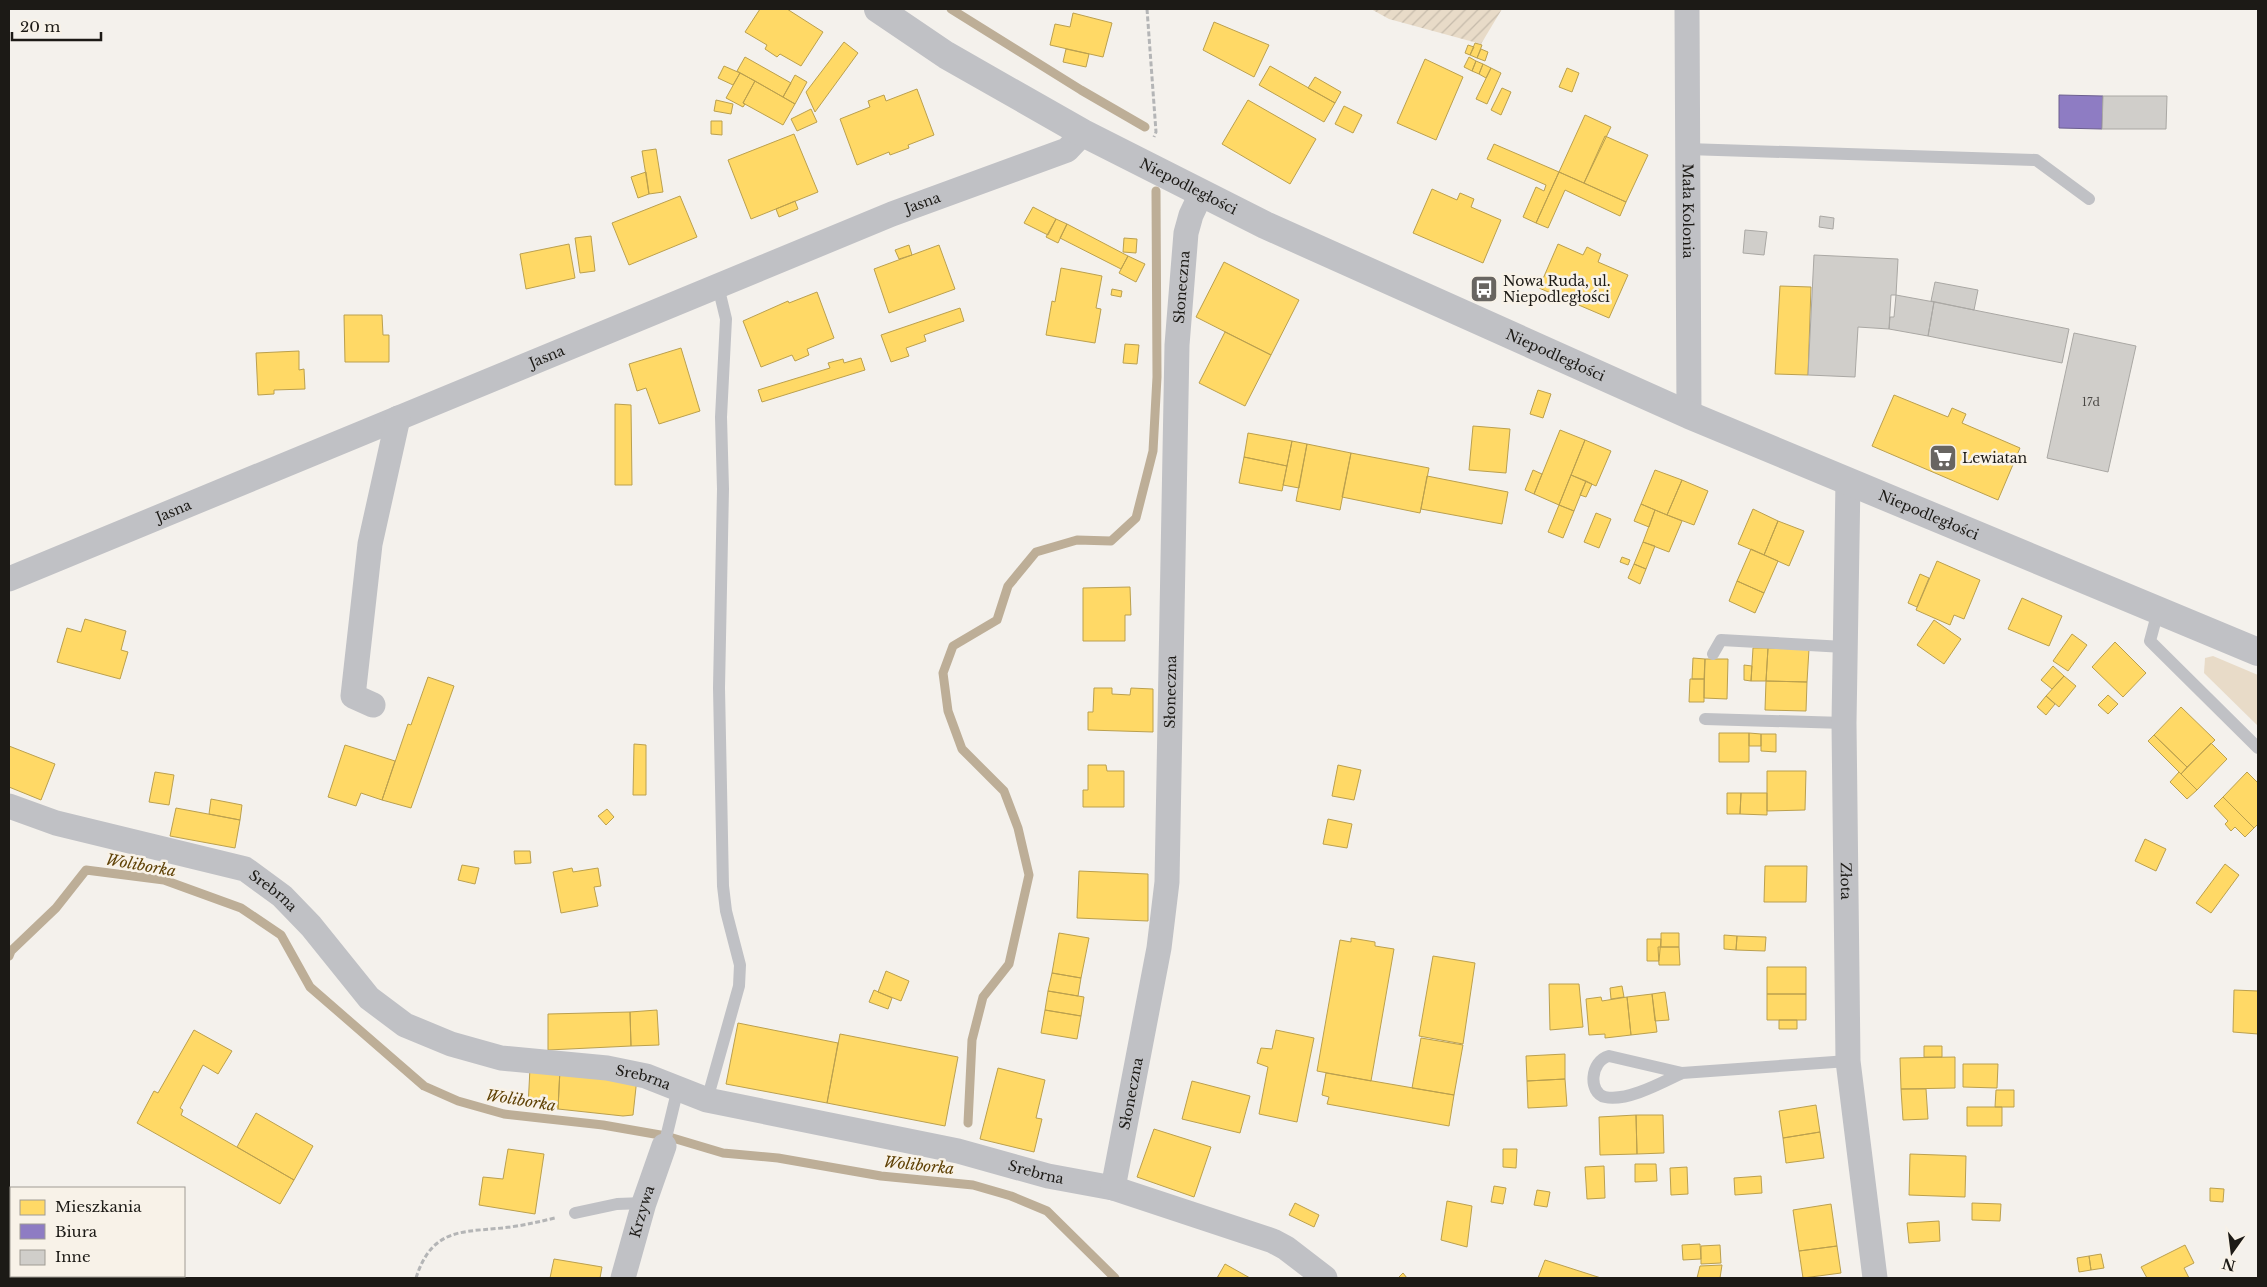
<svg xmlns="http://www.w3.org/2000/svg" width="2267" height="1287" viewBox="0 0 2267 1287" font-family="'Libre Baskerville',serif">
	<defs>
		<pattern id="garden-furrows" width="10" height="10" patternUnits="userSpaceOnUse" patternTransform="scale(1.25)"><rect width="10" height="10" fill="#e8dbc8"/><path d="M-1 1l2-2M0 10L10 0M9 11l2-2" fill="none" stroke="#c6bbab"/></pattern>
	</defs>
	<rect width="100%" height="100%" fill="#f4f1ec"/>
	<path fill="#e8dbc8" d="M2213,656L2258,675V726L2204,673L2205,658Z"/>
	<path fill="url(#garden-furrows)" d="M1371,9H1502L1481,44L1389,19Z"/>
	<path fill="#ffd966" stroke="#bba04e" d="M760,9H787L823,32L801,66L780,54L777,57L765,49L767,45L745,32Z
		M1073,13L1112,23L1103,57L1050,45L1055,24L1070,27Z
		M1214,22L1269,45L1254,77L1203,50Z
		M844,42L858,53L815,112L806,92Z
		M1475,43L1482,45L1477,58L1470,55Z
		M1468,45L1474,47L1470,55L1465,53Z
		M1066,49L1089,54L1086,67L1063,62Z
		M1481,49L1488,52L1485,61L1477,58Z
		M745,57L791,83L783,97L737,71Z
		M1469,57L1476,61L1472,71L1464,67Z
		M1425,59L1463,77L1436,140L1397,123Z
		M1476,61L1483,64L1479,74L1472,71Z
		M1483,64L1491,68L1486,78L1479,74Z
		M724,66L740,73L733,85L718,78Z
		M1270,66L1335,103L1324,122L1259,85Z
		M1491,68L1501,73L1487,104L1476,99Z
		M1567,68L1579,73L1572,92L1559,87Z
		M740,73L755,81L743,103L745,104L743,107L726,98Z
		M795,75L807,82L795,104L783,97Z
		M1315,77L1341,92L1335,103L1308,88Z
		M755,81L795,104L783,125L743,103Z
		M1502,88L1511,92L1501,115L1491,110Z
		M917,89L934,135L908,145L909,148L890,155L889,152L857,165L840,119L870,107L868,101L884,95L886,101Z
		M716,100L733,104L731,114L714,111Z
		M1248,100L1316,139L1290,184L1222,144Z
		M1344,106L1362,115L1353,133L1335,124Z
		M811,109L817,122L797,131L791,119Z
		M1585,115L1611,127L1584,183L1559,172Z
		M711,121H722V135L711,134Z
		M794,134L818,192L751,219L728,160Z
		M1605,136L1648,155L1626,202L1584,183Z
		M1494,144L1559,172L1536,223L1523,217L1536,187L1544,191L1546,185L1487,159Z
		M656,149L663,192L649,194L642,151Z
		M646,172L649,194L638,198L631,177Z
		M1559,172L1626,202L1620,216L1565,190L1548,228L1536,223Z
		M1432,189L1457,200L1460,193L1474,199L1471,207L1501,220L1483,263L1413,233Z
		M680,196L697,237L629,265L612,223Z
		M795,201L798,209L779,217L776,209Z
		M1033,207L1056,219L1048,235L1024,223Z
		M1056,219L1067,224L1058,243L1046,237Z
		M1067,224L1128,256L1121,269L1060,238Z
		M591,236L595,271L580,273L575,238Z
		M1124,238L1137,239L1136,253L1123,252Z
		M569,244L575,278L526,289L520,254Z
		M1558,244L1583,255L1587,247L1601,254L1598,262L1628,275L1609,318L1539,288Z
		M909,245L912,255L899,259L895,250Z
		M939,245L955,289L889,313L874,269Z
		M1128,256L1145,264L1136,282L1119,273Z
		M1224,262L1299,300L1271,355L1196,317Z
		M1061,268L1102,276L1096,308L1101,309L1095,343L1046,335L1052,301L1055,302Z
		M1780,286L1811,287L1808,375L1775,374Z
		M1112,289L1122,291L1121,297L1111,295Z
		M817,292L834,338L807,349L809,355L795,361L792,355L761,367L743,321L788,301L789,303Z
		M960,308L964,321L924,335L926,341L906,348L909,356L891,362L881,335Z
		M344,315H382L383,335H389V362H345Z
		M1225,332L1271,355L1245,406L1199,383Z
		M1125,344L1139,345L1137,364L1123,363Z
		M681,348L700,411L659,424L646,388L637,391L629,364Z
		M299,351V370L304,369L305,389L274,390V394L258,395L256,353Z
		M861,358L865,370L762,402L758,390L830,368L828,363L843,359L844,363Z
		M1538,390L1551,394L1543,418L1530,414Z
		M1894,395L1948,417L1952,408L1966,414L1962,423L2020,448L1998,500L1872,446Z
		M615,404L631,405L632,485H615Z
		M1473,426L1510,429L1506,473L1469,470Z
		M1560,430L1585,440L1559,505L1534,494Z
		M1248,433L1292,441L1287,466L1244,457Z
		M1585,440L1611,451L1596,486L1571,475Z
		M1292,441L1307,444L1299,488L1283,485Z
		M1307,444L1351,453L1340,510L1296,501Z
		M1351,453L1429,468L1420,513L1342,497Z
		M1244,457L1287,466L1282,491L1239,483Z
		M1533,470L1542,474L1534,494L1525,490Z
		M1655,470L1682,480L1667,515L1641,504Z
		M1571,475L1586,481L1574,511L1559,505Z
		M1427,476L1508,492L1502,524L1421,509Z
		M1682,480L1708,491L1694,525L1667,515Z
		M1586,481L1592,484L1586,497L1580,495Z
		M1641,504L1655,510L1649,527L1634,521Z
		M1559,505L1574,511L1563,538L1548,532Z
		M1753,509L1778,521L1764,555L1738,544Z
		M1655,510L1682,521L1669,552L1643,542Z
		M1596,513L1611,519L1599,548L1584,542Z
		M1778,521L1804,531L1789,566L1764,555Z
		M1643,542L1655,546L1646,569L1634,564Z
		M1751,549L1778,561L1764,593L1737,581Z
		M1622,557L1630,560L1628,565L1620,562Z
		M1937,561L1980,580L1964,619L1954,615L1950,625L1916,610Z
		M1634,564L1646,569L1640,584L1628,578Z
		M1920,574L1929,578L1917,607L1908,603Z
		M1737,581L1764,593L1755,613L1729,601Z
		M1130,587L1131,615H1125V641H1083V588Z
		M2022,598L2062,616L2049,646L2008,629Z
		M85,619L126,631L121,650L128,652L120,679L57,662L67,628L81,632Z
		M1934,620L1961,639L1944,664L1917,645Z
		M2072,634L2087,645L2068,671L2053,661Z
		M2115,642L2146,673L2123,697L2092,667Z
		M1753,648H1768L1766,681H1751Z
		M1768,648L1809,649L1807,682L1766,681Z
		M1693,658L1705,659L1704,679H1692Z
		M1705,659H1728L1727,699L1704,698Z
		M1744,665L1752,666L1751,681L1744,680Z
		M2053,666L2064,676L2052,689L2041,680Z
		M2064,676L2076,686L2059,707L2046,696Z
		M428,677L454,686L411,808L382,800L408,724L411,725Z
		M1690,679H1704V702H1689Z
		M1766,681L1807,682L1806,711L1765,710Z
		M1094,688H1112V694L1130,695L1131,688L1153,689V732L1088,730V712H1093Z
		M2108,695L2118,704L2108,714L2098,705Z
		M2046,696L2055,704L2046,715L2037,707Z
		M2181,707L2215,740L2187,767L2154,735Z
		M1719,733H1749V762H1719Z
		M1749,733L1761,734V746H1749Z
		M1761,734H1776V752L1761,751Z
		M2154,735L2187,767L2181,774L2148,741Z
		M2211,743L2227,759L2197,790L2181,774Z
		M634,744L646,745V795H633Z
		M345,745L395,761L382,800L361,793L356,806L328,797Z
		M9,746L55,764L41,800L9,787Z
		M1088,765H1106L1107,771H1124V807H1083V790H1088Z
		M1338,765L1361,770L1354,800L1332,796Z
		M1767,771H1806L1805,810L1767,811Z
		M155,772L174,775L169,805L149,802Z
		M2179,772L2197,790L2187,799L2170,782Z
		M2247,772L2258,783V824L2254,828L2223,797Z
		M1727,793H1741L1740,814H1727Z
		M1741,793H1767V815L1740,814Z
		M2223,797L2254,828L2245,837L2235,827L2231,831L2225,824L2228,821L2214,806Z
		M211,799L242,805L240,820L209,814Z
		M176,808L240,820L235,848L170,836Z
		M607,809L614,817L606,825L598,816Z
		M1328,819L1352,824L1347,848L1323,844Z
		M2145,839L2166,849L2156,871L2135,861Z
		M514,851H530L531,863L515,864Z
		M2225,864L2239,875L2211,913L2196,903Z
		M462,865L479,868L475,884L458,880Z
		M1765,866H1807L1806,902H1764Z
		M572,868L573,872L598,868L601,886L594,887L598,906L561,913L553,872Z
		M1079,871L1148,874V921L1077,918Z
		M1059,933L1089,938L1081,978L1052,973Z
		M1661,933H1679V947H1661Z
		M1724,935L1737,936L1736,950L1724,949Z
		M1737,936L1766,937L1765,951L1736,950Z
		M1351,938L1375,942V946L1394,949L1371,1081L1317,1071L1340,940L1351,942Z
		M1647,939H1661L1659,961H1647Z
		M1658,947H1679L1680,965H1659Z
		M1433,956L1475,963L1463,1044L1419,1036Z
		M1767,967H1806V994H1767Z
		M886,971L909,981L901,1001L878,992Z
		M1052,973L1081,978L1078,996L1048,991Z
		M1549,984H1579L1583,1027L1550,1030Z
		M1622,986L1624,997L1611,999L1610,988Z
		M874,990L892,998L888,1009L869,1002Z
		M2234,990L2258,991V1034L2233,1032Z
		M1048,991L1084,997L1081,1016L1045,1010Z
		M1665,992L1669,1020L1655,1021L1652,994Z
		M1652,994L1657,1032L1631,1035L1627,997Z
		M1767,994H1806V1020H1767Z
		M1601,997L1602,1001L1627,997L1631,1035L1605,1038V1034L1589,1035L1586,999Z
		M657,1010L659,1045L631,1046L630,1012Z
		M1045,1010L1081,1016L1077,1039L1041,1033Z
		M630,1012L631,1046L548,1050V1014Z
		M1779,1020H1797V1029H1779Z
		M738,1023L838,1043L827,1103L726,1084Z
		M194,1030L232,1051L218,1074L203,1065L180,1108L183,1110L181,1115L294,1180L280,1204L137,1123L154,1091L158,1093Z
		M1276,1030L1314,1038L1297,1122L1259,1114L1268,1067L1257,1063L1261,1048L1272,1049Z
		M840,1034L958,1057L945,1126L827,1103Z
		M1421,1038L1463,1045L1454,1095L1412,1088Z
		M1924,1046H1942V1057H1924Z
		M1565,1054V1079L1527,1081L1526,1056Z
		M1955,1057V1088L1901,1089L1900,1058Z
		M1963,1064H1998L1997,1088L1963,1087Z
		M530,1068L560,1069L558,1109L528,1107Z
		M998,1068L1045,1080L1036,1118L1042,1119L1034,1152L980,1139Z
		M560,1069L637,1078L633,1115L623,1116L558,1109Z
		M1326,1073L1454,1095L1449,1126L1327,1104L1329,1097L1322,1095Z
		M1565,1079L1567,1106L1528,1108L1527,1081Z
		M1192,1081L1250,1096L1240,1133L1182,1119Z
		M1901,1089H1926L1928,1119L1903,1120Z
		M1996,1090H2014V1107H1995Z
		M1816,1105L1820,1132L1783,1138L1779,1111Z
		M1967,1107H2002V1126H1967Z
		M256,1113L313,1146L294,1180L237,1147Z
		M1636,1115H1663L1664,1153L1637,1154Z
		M1636,1115L1637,1154L1600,1155L1599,1117Z
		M1154,1129L1211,1147L1194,1197L1137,1177Z
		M1820,1132L1824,1158L1786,1163L1783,1138Z
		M508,1149L544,1154L535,1214L479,1205L483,1177L503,1179Z
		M1503,1149H1517L1516,1168L1503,1167Z
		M1910,1154L1966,1156L1965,1197L1909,1195Z
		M1635,1164H1656L1657,1181L1635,1182Z
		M1604,1166L1605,1198L1587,1199L1585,1167Z
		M1687,1167L1688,1194L1671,1195L1670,1168Z
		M1761,1176L1762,1193L1735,1195L1734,1178Z
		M1494,1186L1506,1188L1503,1204L1491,1202Z
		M2210,1188L2224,1189L2223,1202L2210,1201Z
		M1537,1190L1550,1192L1547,1207L1534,1205Z
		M1447,1201L1472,1206L1467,1247L1441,1240Z
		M1295,1203L1319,1215L1314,1227L1289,1215Z
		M1972,1203L2001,1204L2000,1221L1972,1220Z
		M1831,1204L1837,1246L1799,1251L1793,1210Z
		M1939,1221L1940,1241L1909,1243L1907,1223Z
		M1700,1244L1701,1259L1683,1260L1682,1245Z
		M1720,1245L1721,1263L1701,1264V1246Z
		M2185,1245L2194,1263L2184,1268L2189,1278H2147L2141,1267Z
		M1837,1246L1841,1273L1803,1278L1799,1251Z
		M2101,1254L2104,1268L2091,1270L2089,1256Z
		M2089,1256L2091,1270L2079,1272L2077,1258Z
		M554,1259L602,1267L600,1278H550Z
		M1545,1260L1601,1278H1538Z
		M1225,1264L1250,1278H1217Z
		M1722,1265L1720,1278H1697L1700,1266Z
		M1403,1273L1407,1278H1398Z"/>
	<path fill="#8e7cc3" stroke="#6c5f8f" d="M2059,95L2103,96L2102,129L2059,128Z"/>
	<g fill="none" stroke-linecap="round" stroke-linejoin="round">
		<path stroke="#bdae97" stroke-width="9" d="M951,9L1081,90L1145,127
			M9,956L11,951L56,908L86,870L164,880L241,908L281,935L310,987L424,1086L458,1101L504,1114L603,1125L666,1136L723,1153L778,1158L881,1176L973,1185L1011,1196L1047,1211L1115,1278
			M968,1123L972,1040L983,997L1009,964L1029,875L1018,828L1004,791L962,749L948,711L943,673L953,646L997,620L1008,586L1036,552L1077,540L1111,541L1136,518L1153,451L1157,377L1156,191"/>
	</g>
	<path fill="#d0ceca" stroke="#aaa8a4" d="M2103,96H2167L2166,129H2102Z
		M1820,216L1834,218L1833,229L1819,227Z
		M1745,230L1767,232L1764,255L1743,253Z
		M1814,255L1898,259L1896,295H1891L1889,329L1858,327L1855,377L1808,375Z
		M1935,282L1978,290L1974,310L1931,301Z
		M1896,295L1934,302L1928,336L1889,329L1890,317H1894Z
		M1934,302L2069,329L2062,363L1928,336Z
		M2074,333L2136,346L2108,472L2047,458Z"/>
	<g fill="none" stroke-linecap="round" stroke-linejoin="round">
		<path stroke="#b4b5b6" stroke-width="3" stroke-dasharray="5 2.5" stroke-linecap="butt" d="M1147,9L1156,132L1154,137
			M416,1278C434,1222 469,1234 517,1226C530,1224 542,1221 555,1218"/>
		<path stroke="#c0c1c5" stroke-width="12" d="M1687,149L2036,160L2089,199
			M2158,611L2150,641L2258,748
			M1713,654L1721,640L1844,647
			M1705,719L1844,723
			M1682,1073C1663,1082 1627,1102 1605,1097C1588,1093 1590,1061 1609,1056L1682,1073L1848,1061
			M707,1100L739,986L740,965L726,911L723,886L719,688L723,489L721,417L726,319L718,286
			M664,1146L678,1088
			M575,1213L617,1204L644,1203"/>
		<g stroke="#c0c1c5" stroke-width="25">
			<path id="s1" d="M1687,9L1689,415"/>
			<path id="s2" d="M1848,481L1844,723L1848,1061L1875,1278"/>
			<path id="s3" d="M9,579L892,214L1067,150L1083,133"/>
			<path d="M373,705L353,696L370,544L398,418"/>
			<path id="s4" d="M9,806L56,823L245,869L282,896L311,926L369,998L405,1025L451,1044L501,1058L607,1068L646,1076L707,1100L958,1151L1048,1176L1113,1188L1273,1241L1286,1248L1325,1278"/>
			<path id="s5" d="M1113,1188L1159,948L1167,882L1177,345L1186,233L1191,215L1201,194"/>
			<path id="s6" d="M623,1278L644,1203L664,1146"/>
		</g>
		<path stroke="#c0c1c5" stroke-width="28" id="s7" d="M878,9L946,55L1083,133L1265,225L1689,415L2258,652"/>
	</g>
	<defs>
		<g id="bus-square" transform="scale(1.4375)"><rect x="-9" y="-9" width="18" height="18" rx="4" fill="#686561" stroke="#f8f2e8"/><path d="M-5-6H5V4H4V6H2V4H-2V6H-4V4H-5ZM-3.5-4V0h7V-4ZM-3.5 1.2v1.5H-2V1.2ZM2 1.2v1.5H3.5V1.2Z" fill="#fff"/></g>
		<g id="supermarket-square" transform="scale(1.4375)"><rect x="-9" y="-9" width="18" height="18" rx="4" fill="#686561" stroke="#f8f2e8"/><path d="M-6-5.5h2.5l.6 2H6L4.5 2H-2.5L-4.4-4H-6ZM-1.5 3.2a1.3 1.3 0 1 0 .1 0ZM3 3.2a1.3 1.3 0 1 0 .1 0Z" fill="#fff"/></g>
	</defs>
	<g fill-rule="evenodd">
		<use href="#bus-square" x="1484" y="289"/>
		<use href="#supermarket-square" x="1943" y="458"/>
	</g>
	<g text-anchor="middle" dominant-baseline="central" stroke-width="5" stroke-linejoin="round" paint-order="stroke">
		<g font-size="11" fill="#494743">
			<text x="2091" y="402">17d</text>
		</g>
		<g font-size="14" fill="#1c1a16" stroke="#f8f2e8">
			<text stroke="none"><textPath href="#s7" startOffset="358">Niepodległości</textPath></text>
			<text stroke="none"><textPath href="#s3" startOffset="988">Jasna</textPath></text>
			<text stroke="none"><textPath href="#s1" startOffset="202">Mała Kolonia</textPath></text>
			<text stroke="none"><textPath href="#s5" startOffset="906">Słoneczna</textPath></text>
			<text stroke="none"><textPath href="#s3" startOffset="582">Jasna</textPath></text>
			<text stroke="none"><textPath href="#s7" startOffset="762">Niepodległości</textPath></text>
			<text stroke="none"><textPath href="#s3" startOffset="178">Jasna</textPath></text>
			<text stroke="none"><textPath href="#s7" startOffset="1168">Niepodległości</textPath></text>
			<text stroke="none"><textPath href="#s5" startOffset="501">Słoneczna</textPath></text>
			<text stroke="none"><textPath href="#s2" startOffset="400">Złota</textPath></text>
			<text stroke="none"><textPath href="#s4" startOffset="280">Srebrna</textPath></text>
			<text stroke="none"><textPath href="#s4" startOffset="715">Srebrna</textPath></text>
			<text stroke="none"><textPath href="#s5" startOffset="96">Słoneczna</textPath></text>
			<text stroke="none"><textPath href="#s4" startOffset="1120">Srebrna</textPath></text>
			<text stroke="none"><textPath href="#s6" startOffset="69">Krzywa</textPath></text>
		</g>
		<g font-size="14" fill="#1c1a16" stroke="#f8f2e8" text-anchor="start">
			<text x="1503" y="281">Nowa Ruda, ul.<tspan x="1503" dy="16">Niepodległości</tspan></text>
			<text x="1962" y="458">Lewiatan</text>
		</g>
		<g font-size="15" font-style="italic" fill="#5e4004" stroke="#f8f2e8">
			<text transform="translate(141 865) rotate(10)">Woliborka</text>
			<text transform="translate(521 1100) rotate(9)">Woliborka</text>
			<text transform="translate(919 1165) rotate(6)">Woliborka</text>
		</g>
	</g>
	<rect width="2267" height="1287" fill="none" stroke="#1c1a16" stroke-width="20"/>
	<rect x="10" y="1187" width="175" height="90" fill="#f8f2e8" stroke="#a09c94"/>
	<rect x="20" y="1200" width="25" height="15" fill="#ffd966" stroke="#a09c94"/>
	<text x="55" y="1212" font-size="15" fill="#1c1a16">Mieszkania</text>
	<rect x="20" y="1224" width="25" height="15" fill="#8e7cc3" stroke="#a09c94"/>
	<text x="55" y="1237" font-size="15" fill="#1c1a16">Biura</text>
	<rect x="20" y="1250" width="25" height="15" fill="#d0ceca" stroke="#a09c94"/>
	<text x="55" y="1262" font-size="15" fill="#1c1a16">Inne</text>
	<g transform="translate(2232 1252) rotate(194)" stroke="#f8f2e8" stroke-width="4" paint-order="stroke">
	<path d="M0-4L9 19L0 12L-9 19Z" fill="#1c1a16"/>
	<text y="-8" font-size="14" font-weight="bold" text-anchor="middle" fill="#1c1a16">N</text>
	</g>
	<path d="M12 32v8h89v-8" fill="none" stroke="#1c1a16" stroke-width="2.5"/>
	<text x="20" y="32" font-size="15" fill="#1c1a16" stroke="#f8f2e8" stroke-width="4" paint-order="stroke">20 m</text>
</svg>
